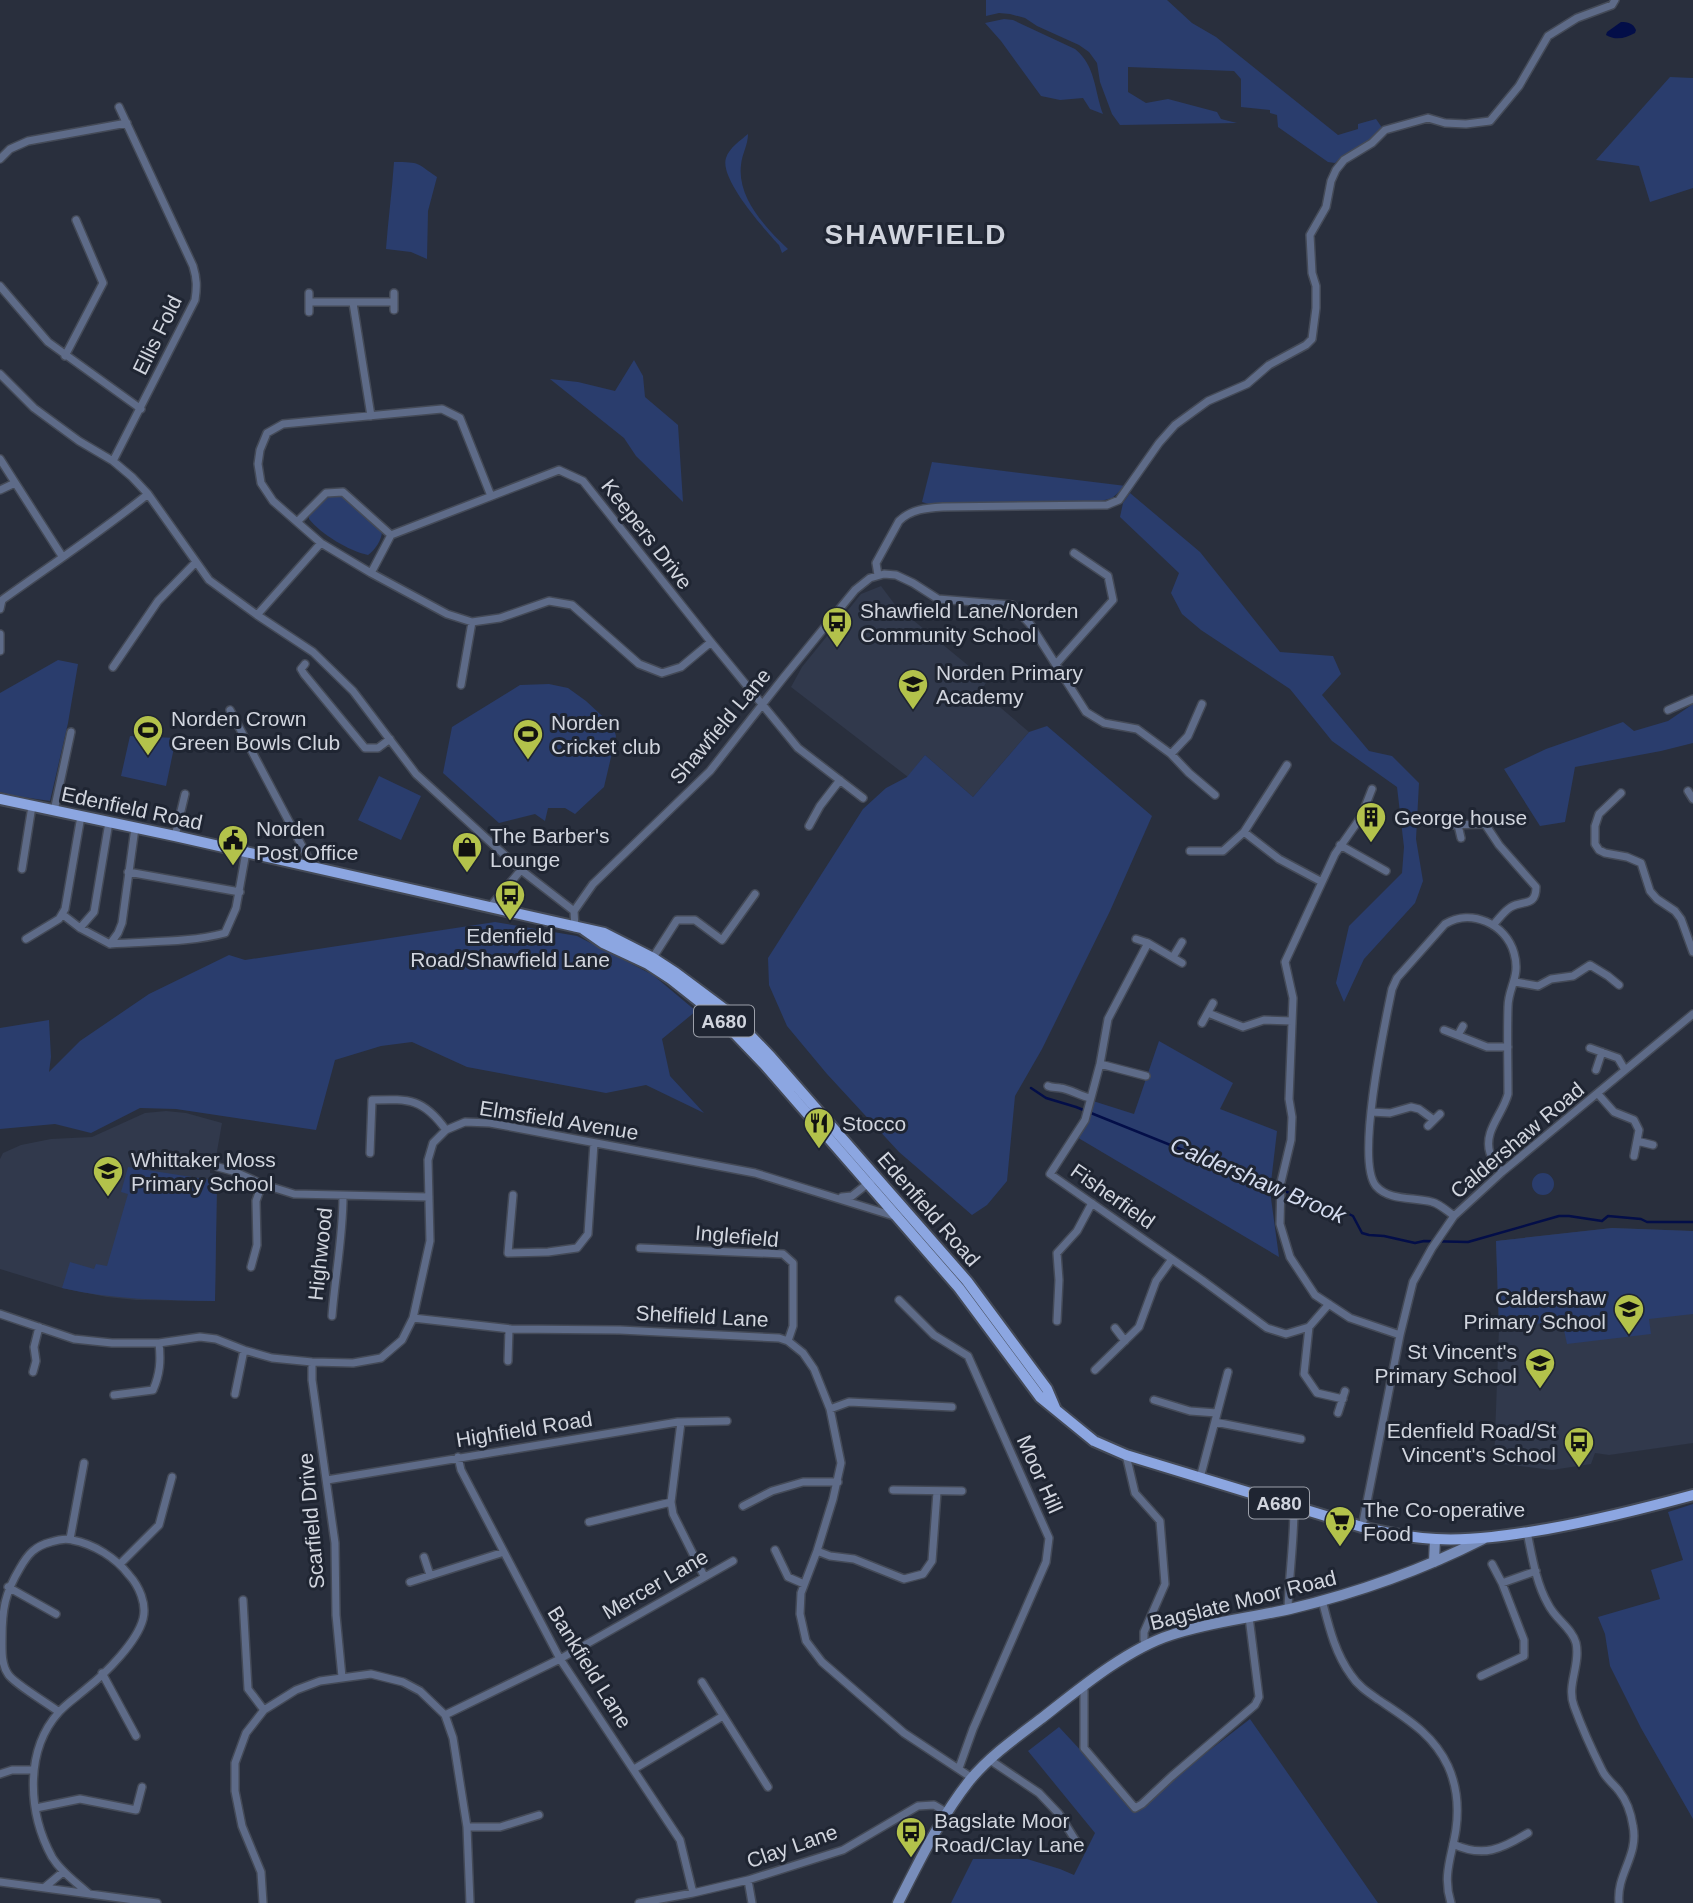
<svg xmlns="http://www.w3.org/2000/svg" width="1693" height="1903" viewBox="0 0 1693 1903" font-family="Helvetica,sans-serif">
	<rect width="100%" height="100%" fill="#292f3d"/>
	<path fill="#31394c" d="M881,586L896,606L987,681L981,691L1029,732L973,797L925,755L908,777L791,687L802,667L861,594Z
		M166,1111L186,1113L222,1123L216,1157H211L210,1167V1173L216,1174L217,1181L215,1301L136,1300L107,1297L62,1288L0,1269V1159L3,1153L21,1145L51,1139L92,1137L145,1113Z
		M1612,1228L1693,1231V1443L1609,1455L1595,1453L1591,1464L1552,1470L1494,1463L1499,1328L1496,1241Z"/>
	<path fill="#2a3d6d" d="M986,0H1167L1192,23L1216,37L1338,135L1358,129V124L1376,119L1383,129L1370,141L1344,155L1335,163L1328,162L1278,127L1277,115L1270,113V110L1241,107V79L1234,71L1128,67V92L1146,103L1168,99L1217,112L1221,119L1237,123L1120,125L1112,114L1100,82L1097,63L1089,52L1079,45L1037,26L1025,18L1010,14L999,13L986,16Z
		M1004,19L1013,20L1075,49C1096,66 1094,90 1103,114L1090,109L1083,98L1060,100L1041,96L1001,41L985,23Z
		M1670,77L1693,78V188L1650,202L1639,166L1596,160Z
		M748,134C748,145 742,154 741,165C737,198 766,228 788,249L782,253L779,245C765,230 719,179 726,158C729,148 741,140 748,134Z
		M394,162C421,162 416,163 437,177L428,211L427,259L411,252L386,249C388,220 392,192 394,162Z
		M634,360L643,376L645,397L678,425L683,502L636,456L624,438L550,379L578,382L615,391Z
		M932,462L1126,486L1112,498L1094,503L932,505L922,502Z
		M342,493L382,531C382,540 375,550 368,555C349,551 321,534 309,519V514L327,494Z
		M1130,493L1200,552L1280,652L1333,656L1341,674L1322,695L1369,751L1392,756L1419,783L1416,839L1423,881L1415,903L1364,959L1344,1002L1336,983L1349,926L1402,873L1404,847L1397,787L1332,741L1290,689L1201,630L1182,614L1171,593L1179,573L1120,517L1123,503Z
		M58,660L78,664L68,723L50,801L16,796L0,792V693Z
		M549,684L568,688L586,701L613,726L616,736L604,787L575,814L565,808H548L545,821L535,814L499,823L443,773L452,727L520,685Z
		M1693,704V743L1661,751L1575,767L1565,822L1540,826L1504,769L1546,749L1623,722L1634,731L1668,721Z
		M1047,726L1152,816L1110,911L1042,1049L1015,1096L1007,1181L987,1205L972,1215L899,1152L827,1074L787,1026L769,985L768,958L863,809L886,788L907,777L925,755L973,797L1029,732Z
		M130,736L176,738L166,786L121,776Z
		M379,776L421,796L401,840L358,820Z
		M495,922L577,936L653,975L696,1011L662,1039L670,1076L704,1113L646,1085L606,1093L467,1067L412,1042L381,1046L335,1060L316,1130L176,1109L140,1108L91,1133L55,1124L0,1129V1028L49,1020L51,1057L49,1072L80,1041L149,994L229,955L245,960Z
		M1159,1041L1233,1083L1220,1109L1277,1131L1270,1191L1279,1257L1075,1136L1090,1117L1093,1101L1134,1114Z
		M128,1167L217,1181L215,1301C163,1300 113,1300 62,1288L70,1262L94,1269L96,1264L107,1266L128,1194L121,1192Z
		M1532 1184a11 11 0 1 1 22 0a11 11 0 1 1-22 0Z
		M1612,1228L1693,1231V1314L1649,1319L1651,1334L1567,1344L1562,1321L1499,1328L1496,1241Z
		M1693,1504V1819L1641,1728L1610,1666L1605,1634L1598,1617L1660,1599L1651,1570L1683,1560L1668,1512Z
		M1250,1719L1378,1903H951L973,1859H1027L1060,1869L1074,1875L1095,1833L1028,1751L1059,1727L1137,1811L1175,1777Z"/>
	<path fill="#030e48" d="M1621,22C1628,22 1633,23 1636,30L1635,33C1626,38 1616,41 1606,35L1607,32Z"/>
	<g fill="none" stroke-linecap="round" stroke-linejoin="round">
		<path stroke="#030e48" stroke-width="2.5" d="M1031,1088L1046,1098L1076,1107L1332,1210L1347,1213L1353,1216L1362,1233L1369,1235L1384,1236L1415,1243L1424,1241L1468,1242L1559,1216H1569L1602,1221L1608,1216L1641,1219L1647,1222H1693"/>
		<g stroke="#444a57" stroke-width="10">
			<path id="street" d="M0,159L10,149L28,141L127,123
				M0,286L48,342L141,409
				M309,293V312
				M394,293V310
				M309,302H394
				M353,303L371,416
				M65,356L103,283L76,220
				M0,374L34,408L79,441L113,461L132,477L148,494L209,580L257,615L313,652L353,691L416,774L521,870L574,911
				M0,459L62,556
				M113,461L195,300C197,287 197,279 193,266L119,107
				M0,490L15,483
				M491,496L460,418L442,409L283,424L267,433L260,450L258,464L261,483L273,501L321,543L371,573L447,614L472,622L500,618L549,601L572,605L639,664L662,673L681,667L711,642
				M297,522L326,493L343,492L391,535
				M371,573L391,535L559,470L583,481L711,642L798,748L863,798
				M878,575L876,563L899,521C911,509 927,508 943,507L1107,505L1119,500L1159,443L1175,425L1208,401L1247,384L1269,365L1306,345L1312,339L1316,308V286L1312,273L1310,235L1326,207L1331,181L1336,170L1344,160L1372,143L1385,130L1428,118L1445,123L1466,124L1490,121L1519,86L1548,36L1577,18L1612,5L1615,0
				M0,609L2,600C51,565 101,532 148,494
				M257,615L321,543
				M0,634V651
				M305,664L301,669L304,674L365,748H378L390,739
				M1056,664L1113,600L1108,576L1074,553
				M113,667L158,601L196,562
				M461,685L472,622
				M230,710L313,867
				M1668,710L1693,699
				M1171,754L1188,736L1202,704
				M1287,765L1244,832L1279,859L1322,882
				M1372,789L1361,817L1335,854L1285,962L1293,998L1289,1099L1292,1117L1291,1140L1281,1182L1280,1224L1290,1257L1315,1295L1350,1318L1400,1335
				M1688,791L1693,799
				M1621,793L1599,814L1595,826V844L1599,850L1605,853L1627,857L1641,863L1650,891L1657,899L1675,911L1681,919L1693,952
				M54,811L71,732
				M1447,825L1485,824L1499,845L1536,887C1536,907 1523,900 1511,907C1504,911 1499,919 1493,925
				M1458,825L1461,838
				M809,826L820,806L840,780
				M175,836L185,794
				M1340,845L1386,871
				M1190,851H1223L1244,832
				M22,869L32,806
				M128,872L240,892
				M490,907L521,870
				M62,914L80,928L110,944
				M80,928L94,912L109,822
				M575,928L574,911L593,884L710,771L784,677L855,590L870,578L884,574L896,575L913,583L938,599L1012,605L1030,624L1086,712L1104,723L1137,729L1171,754L1189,773L1215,795
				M26,939L59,919L65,909L81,816
				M1136,939L1148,943
				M110,944C147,941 189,943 225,933L236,908L246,852
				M110,944L118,933L122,923L135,828
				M1173,957L1182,942
				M652,959L677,920H695L722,940L755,894
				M1182,963L1148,943L1108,1019L1100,1064L1085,1120L1050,1174L1202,1280L1267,1328L1286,1334L1309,1327L1329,1304
				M1515,982L1538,986L1551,979L1573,976L1590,965L1608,976L1619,985
				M1208,1013L1243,1027L1264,1020L1292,1021
				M1202,1023L1213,1003
				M1444,1030L1487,1047H1508
				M1458,1035L1463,1026
				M1590,1048L1618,1058L1625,1070
				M1100,1064L1146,1076
				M1596,1070L1602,1052
				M1048,1086C1052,1088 1056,1087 1060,1088C1070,1089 1080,1096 1090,1098
				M1598,1094L1614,1112L1634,1120L1639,1130L1634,1156
				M1371,1112L1390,1113L1411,1107L1419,1109L1434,1120
				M1428,1126L1440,1114
				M1637,1141L1653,1145
				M370,1153L372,1100C409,1099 423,1098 446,1130
				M218,1167L233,1171L262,1184L294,1194L429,1197
				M513,1195L508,1253L548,1252L577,1248L588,1234L594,1143
				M842,1197L852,1196L871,1181
				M1454,1216C1447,1211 1440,1204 1432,1202C1414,1197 1389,1201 1376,1186C1355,1161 1385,1023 1392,989L1397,978L1445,924C1471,908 1506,924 1514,953C1521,977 1508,987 1508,1007C1507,1036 1508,1065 1508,1094C1503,1114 1483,1131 1490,1153C1492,1159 1498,1166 1502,1172
				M640,1248L783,1254L793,1263V1326L788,1341
				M251,1267L257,1245L256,1201L262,1184
				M899,1300L934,1335L968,1356L1049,1538L1046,1562L973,1729L959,1768
				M0,1314L74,1339L112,1343H159L200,1337L216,1339L244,1350L272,1358L312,1362L353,1363L381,1358L402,1340L413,1318L430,1241L428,1160L433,1143L446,1130L465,1122L490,1123L755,1173L894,1216
				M332,1316C335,1276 343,1237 343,1196
				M413,1318L511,1329L620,1330L779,1338L788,1341L803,1353L814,1369L830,1409L841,1463L833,1499L817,1551L801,1593L800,1614L806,1641L822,1662L904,1733L972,1778
				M1057,1321L1059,1280L1057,1253L1077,1231L1092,1203
				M1309,1327L1304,1374L1317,1393L1343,1399
				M1115,1328L1125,1341
				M508,1361L509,1329
				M312,1362V1380L335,1543L336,1615L342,1677
				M1095,1370L1139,1327L1156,1281L1172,1259
				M33,1372L36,1361L34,1347L39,1327
				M235,1394L244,1350
				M114,1395L153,1390C160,1374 161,1361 159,1343
				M1154,1400L1190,1411L1217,1413
				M830,1409L849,1402L952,1407
				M1338,1413L1345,1391
				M681,1422L671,1502L673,1514L704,1576
				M1215,1422L1301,1439
				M1126,1455L1135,1493L1160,1521L1165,1584L1144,1632V1640L1147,1644
				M458,1457L461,1470L560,1659L680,1840L693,1893
				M1200,1478L1228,1372
				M327,1480L678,1422L727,1421
				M893,1490L962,1491
				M743,1506L772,1491L803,1482H838
				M589,1522L671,1502
				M1362,1527L1400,1335L1413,1282L1432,1248L1454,1216L1502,1172L1693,1014
				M1527,1532C1532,1556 1536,1583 1548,1604C1555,1619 1572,1628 1576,1643C1581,1665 1566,1685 1574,1706C1582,1728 1592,1750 1602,1770C1606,1779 1614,1784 1619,1791C1627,1801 1631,1813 1633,1826C1639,1856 1616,1874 1619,1903
				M70,1539L84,1463
				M775,1550L788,1577L804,1584
				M817,1551L830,1556L854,1559L904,1579L923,1574L932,1561L937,1492
				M424,1557L430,1575
				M120,1564L159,1525L172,1477
				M410,1582L504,1552
				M1502,1583L1536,1571
				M8,1587L56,1614
				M243,1600L248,1689L264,1710
				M1322,1600C1329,1627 1335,1653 1351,1675C1358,1686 1369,1693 1379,1700C1407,1719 1433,1734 1448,1766C1457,1786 1459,1807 1456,1829C1452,1856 1442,1875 1451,1903
				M1288,1609C1289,1575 1294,1542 1294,1507
				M102,1673L136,1736
				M1481,1676L1524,1656V1640L1502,1583L1492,1564
				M702,1682L768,1787
				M1084,1685V1748L1135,1808L1142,1804L1172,1776L1255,1705L1259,1697L1249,1617
				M59,1712C49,1704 13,1683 8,1674C1,1664 2,1650 2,1638C2,1609 5,1593 20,1568C28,1554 35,1546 51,1542C57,1540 65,1538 72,1540C94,1544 116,1558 129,1575C139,1586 147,1604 143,1619C137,1642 106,1673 87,1688C78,1696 67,1703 59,1712C24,1751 28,1813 52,1857C61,1872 76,1882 89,1894
				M445,1715L560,1659L733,1561
				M990,1760L1039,1793L1059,1814L1079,1846
				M634,1769L723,1716
				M0,1774L12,1770H33
				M36,1808L80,1799L136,1810L142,1787
				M467,1827H500L539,1815
				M1453,1844C1483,1858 1502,1849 1528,1833
				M748,1880L752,1903
				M0,1882L157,1903
				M45,1887L63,1872
				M263,1903L261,1872L242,1826L235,1791V1763L246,1733L264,1710L296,1690L320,1681L371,1674L403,1682L420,1691L445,1715L453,1738L467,1827L470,1903
				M639,1903L693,1893L748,1880L843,1850L918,1806L934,1805L946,1812"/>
		</g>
		<g stroke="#444a57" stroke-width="13">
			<path id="secondary" d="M1434,1562L1435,1539
				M898,1903C920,1860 940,1818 970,1780C990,1756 1017,1737 1042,1718C1079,1689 1127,1649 1171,1635C1209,1622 1250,1618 1290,1609C1357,1593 1422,1570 1483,1539"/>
		</g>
		<g stroke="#444a57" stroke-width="14">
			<path id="primary" d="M0,799L175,836L604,933L653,958L676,973L727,1011L771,1057L967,1281L1047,1389L1056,1410
				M583,929L603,943L648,964L671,979L719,1017L764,1064L959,1288L1040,1397L1094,1441L1126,1455L1362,1527C1387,1533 1411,1538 1436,1539C1473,1541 1511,1535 1547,1529C1597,1520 1645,1508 1693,1495"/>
		</g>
		<use href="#street" stroke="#5e6b88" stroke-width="7"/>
		<use href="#secondary" stroke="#788dba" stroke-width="10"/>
		<use href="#primary" stroke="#8ca6e1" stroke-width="10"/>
	</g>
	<defs>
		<g id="bus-pin" transform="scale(1.575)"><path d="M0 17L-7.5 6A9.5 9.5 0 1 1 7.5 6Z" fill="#b3c24b" stroke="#1f2532"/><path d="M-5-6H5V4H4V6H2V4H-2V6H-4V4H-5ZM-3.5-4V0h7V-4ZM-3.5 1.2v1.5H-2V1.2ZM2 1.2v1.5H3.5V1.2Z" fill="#111"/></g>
		<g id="school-pin" transform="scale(1.575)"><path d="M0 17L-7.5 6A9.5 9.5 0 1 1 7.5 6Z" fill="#b3c24b" stroke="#1f2532"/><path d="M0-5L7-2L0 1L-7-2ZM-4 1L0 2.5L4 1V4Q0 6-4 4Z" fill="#111"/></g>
		<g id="stadium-pin" transform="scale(1.575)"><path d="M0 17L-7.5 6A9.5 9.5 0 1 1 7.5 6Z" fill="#b3c24b" stroke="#1f2532"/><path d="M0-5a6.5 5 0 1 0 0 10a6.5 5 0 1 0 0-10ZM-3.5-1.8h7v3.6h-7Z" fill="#111"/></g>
		<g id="building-pin" transform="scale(1.575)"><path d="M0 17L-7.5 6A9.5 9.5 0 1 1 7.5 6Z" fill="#b3c24b" stroke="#1f2532"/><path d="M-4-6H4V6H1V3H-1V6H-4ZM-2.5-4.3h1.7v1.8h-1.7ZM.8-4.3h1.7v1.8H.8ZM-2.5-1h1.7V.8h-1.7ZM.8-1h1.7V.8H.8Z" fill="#111"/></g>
		<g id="civic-pin" transform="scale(1.575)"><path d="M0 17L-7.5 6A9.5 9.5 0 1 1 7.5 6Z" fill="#b3c24b" stroke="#1f2532"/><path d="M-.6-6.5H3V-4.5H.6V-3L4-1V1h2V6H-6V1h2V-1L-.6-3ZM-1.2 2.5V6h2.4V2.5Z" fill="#111"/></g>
		<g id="shop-pin" transform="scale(1.575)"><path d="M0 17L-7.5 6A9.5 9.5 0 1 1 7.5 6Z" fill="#b3c24b" stroke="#1f2532"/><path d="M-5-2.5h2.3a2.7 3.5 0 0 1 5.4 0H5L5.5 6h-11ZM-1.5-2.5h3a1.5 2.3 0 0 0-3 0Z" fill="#111"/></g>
		<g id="restaurant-pin" transform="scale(1.575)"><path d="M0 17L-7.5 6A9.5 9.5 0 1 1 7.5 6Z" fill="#b3c24b" stroke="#1f2532"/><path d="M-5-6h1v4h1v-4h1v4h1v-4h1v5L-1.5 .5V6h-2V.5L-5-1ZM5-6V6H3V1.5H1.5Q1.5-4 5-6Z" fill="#111"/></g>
		<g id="supermarket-pin" transform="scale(1.575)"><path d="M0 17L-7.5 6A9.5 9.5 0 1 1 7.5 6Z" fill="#b3c24b" stroke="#1f2532"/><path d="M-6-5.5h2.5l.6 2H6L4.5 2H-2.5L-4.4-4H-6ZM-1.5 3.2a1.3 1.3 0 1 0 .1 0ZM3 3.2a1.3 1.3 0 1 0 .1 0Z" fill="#111"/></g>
	</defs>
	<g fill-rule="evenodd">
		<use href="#bus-pin" x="837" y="622"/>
		<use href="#school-pin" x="913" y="684"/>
		<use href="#stadium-pin" x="148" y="730"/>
		<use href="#stadium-pin" x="528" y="734"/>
		<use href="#building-pin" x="1371" y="817"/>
		<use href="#civic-pin" x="233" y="840"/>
		<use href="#shop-pin" x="467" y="847"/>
		<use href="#bus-pin" x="510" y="895"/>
		<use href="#restaurant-pin" x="819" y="1123"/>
		<use href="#school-pin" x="108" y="1171"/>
		<use href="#school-pin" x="1629" y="1309"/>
		<use href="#school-pin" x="1540" y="1363"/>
		<use href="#bus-pin" x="1579" y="1442"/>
		<use href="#supermarket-pin" x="1340" y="1521"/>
		<use href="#bus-pin" x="911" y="1832"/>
	</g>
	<g text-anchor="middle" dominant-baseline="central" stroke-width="6" stroke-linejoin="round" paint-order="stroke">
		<g fill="#1f2532" stroke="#9ca0aa" stroke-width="2">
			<rect x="694" y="1005.5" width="60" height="31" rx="5"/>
			<rect x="1249" y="1487.5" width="60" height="31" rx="5"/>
		</g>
		<g font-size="19" font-weight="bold" fill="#d1d5de">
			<text x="724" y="1021">A680</text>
			<text x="1279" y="1503">A680</text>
		</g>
		<g font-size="21" fill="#d1d5de" stroke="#1f2532">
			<text transform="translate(157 335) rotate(-64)">Ellis Fold</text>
			<text transform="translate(647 534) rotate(52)">Keepers Drive</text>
			<text transform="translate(720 726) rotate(-50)">Shawfield Lane</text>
			<text transform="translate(132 808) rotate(12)">Edenfield Road</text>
			<text transform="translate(559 1120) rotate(9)">Elmsfield Avenue</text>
			<text transform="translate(1517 1140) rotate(-40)">Caldershaw Road</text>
			<text transform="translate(1113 1196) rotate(35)">Fisherfield</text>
			<text transform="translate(929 1209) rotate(49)">Edenfield Road</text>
			<text transform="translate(737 1236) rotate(5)">Inglefield</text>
			<text transform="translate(320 1254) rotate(-84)">Highwood</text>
			<text transform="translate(702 1316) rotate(3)">Shelfield Lane</text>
			<text transform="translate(524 1429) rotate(-9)">Highfield Road</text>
			<text transform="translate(1040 1474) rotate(66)">Moor Hill</text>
			<text transform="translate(311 1521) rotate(-95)">Scarfield Drive</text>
			<text transform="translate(655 1584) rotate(-30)">Mercer Lane</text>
			<text transform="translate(1243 1600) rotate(-14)">Bagslate Moor Road</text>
			<text transform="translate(590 1667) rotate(58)">Bankfield Lane</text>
			<text transform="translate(792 1846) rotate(-19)">Clay Lane</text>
		</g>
		<g font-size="21" fill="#d1d5de" stroke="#1f2532" text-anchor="start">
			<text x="860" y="610">Shawfield Lane/Norden<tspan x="860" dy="24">Community School</tspan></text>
			<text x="936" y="672">Norden Primary<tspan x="936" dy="24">Academy</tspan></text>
			<text x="171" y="718">Norden Crown<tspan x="171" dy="24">Green Bowls Club</tspan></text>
			<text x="551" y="722">Norden<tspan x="551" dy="24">Cricket club</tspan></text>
			<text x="1394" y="817">George house</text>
			<text x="256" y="828">Norden<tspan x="256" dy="24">Post Office</tspan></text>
			<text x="490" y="835">The Barber's<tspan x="490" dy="24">Lounge</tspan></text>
			<text x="510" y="935" text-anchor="middle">Edenfield<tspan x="510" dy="24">Road/Shawfield Lane</tspan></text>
			<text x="842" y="1123">Stocco</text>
			<text x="131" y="1159">Whittaker Moss<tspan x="131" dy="24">Primary School</tspan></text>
			<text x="1606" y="1297" text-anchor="end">Caldershaw<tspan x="1606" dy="24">Primary School</tspan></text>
			<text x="1517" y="1351" text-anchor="end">St Vincent's<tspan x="1517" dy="24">Primary School</tspan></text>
			<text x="1556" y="1430" text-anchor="end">Edenfield Road/St<tspan x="1556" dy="24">Vincent's School</tspan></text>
			<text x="1363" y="1509">The Co-operative<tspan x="1363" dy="24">Food</tspan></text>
			<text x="934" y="1820">Bagslate Moor<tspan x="934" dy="24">Road/Clay Lane</tspan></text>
		</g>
		<g font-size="23" font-style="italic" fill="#d3dbee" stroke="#1f2532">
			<text transform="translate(1258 1180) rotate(23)">Caldershaw Brook</text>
		</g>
		<g font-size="28" font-weight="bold" letter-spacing="2" fill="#d1d5de" stroke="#1f2532">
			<text x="916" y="234">SHAWFIELD</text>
		</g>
	</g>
</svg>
